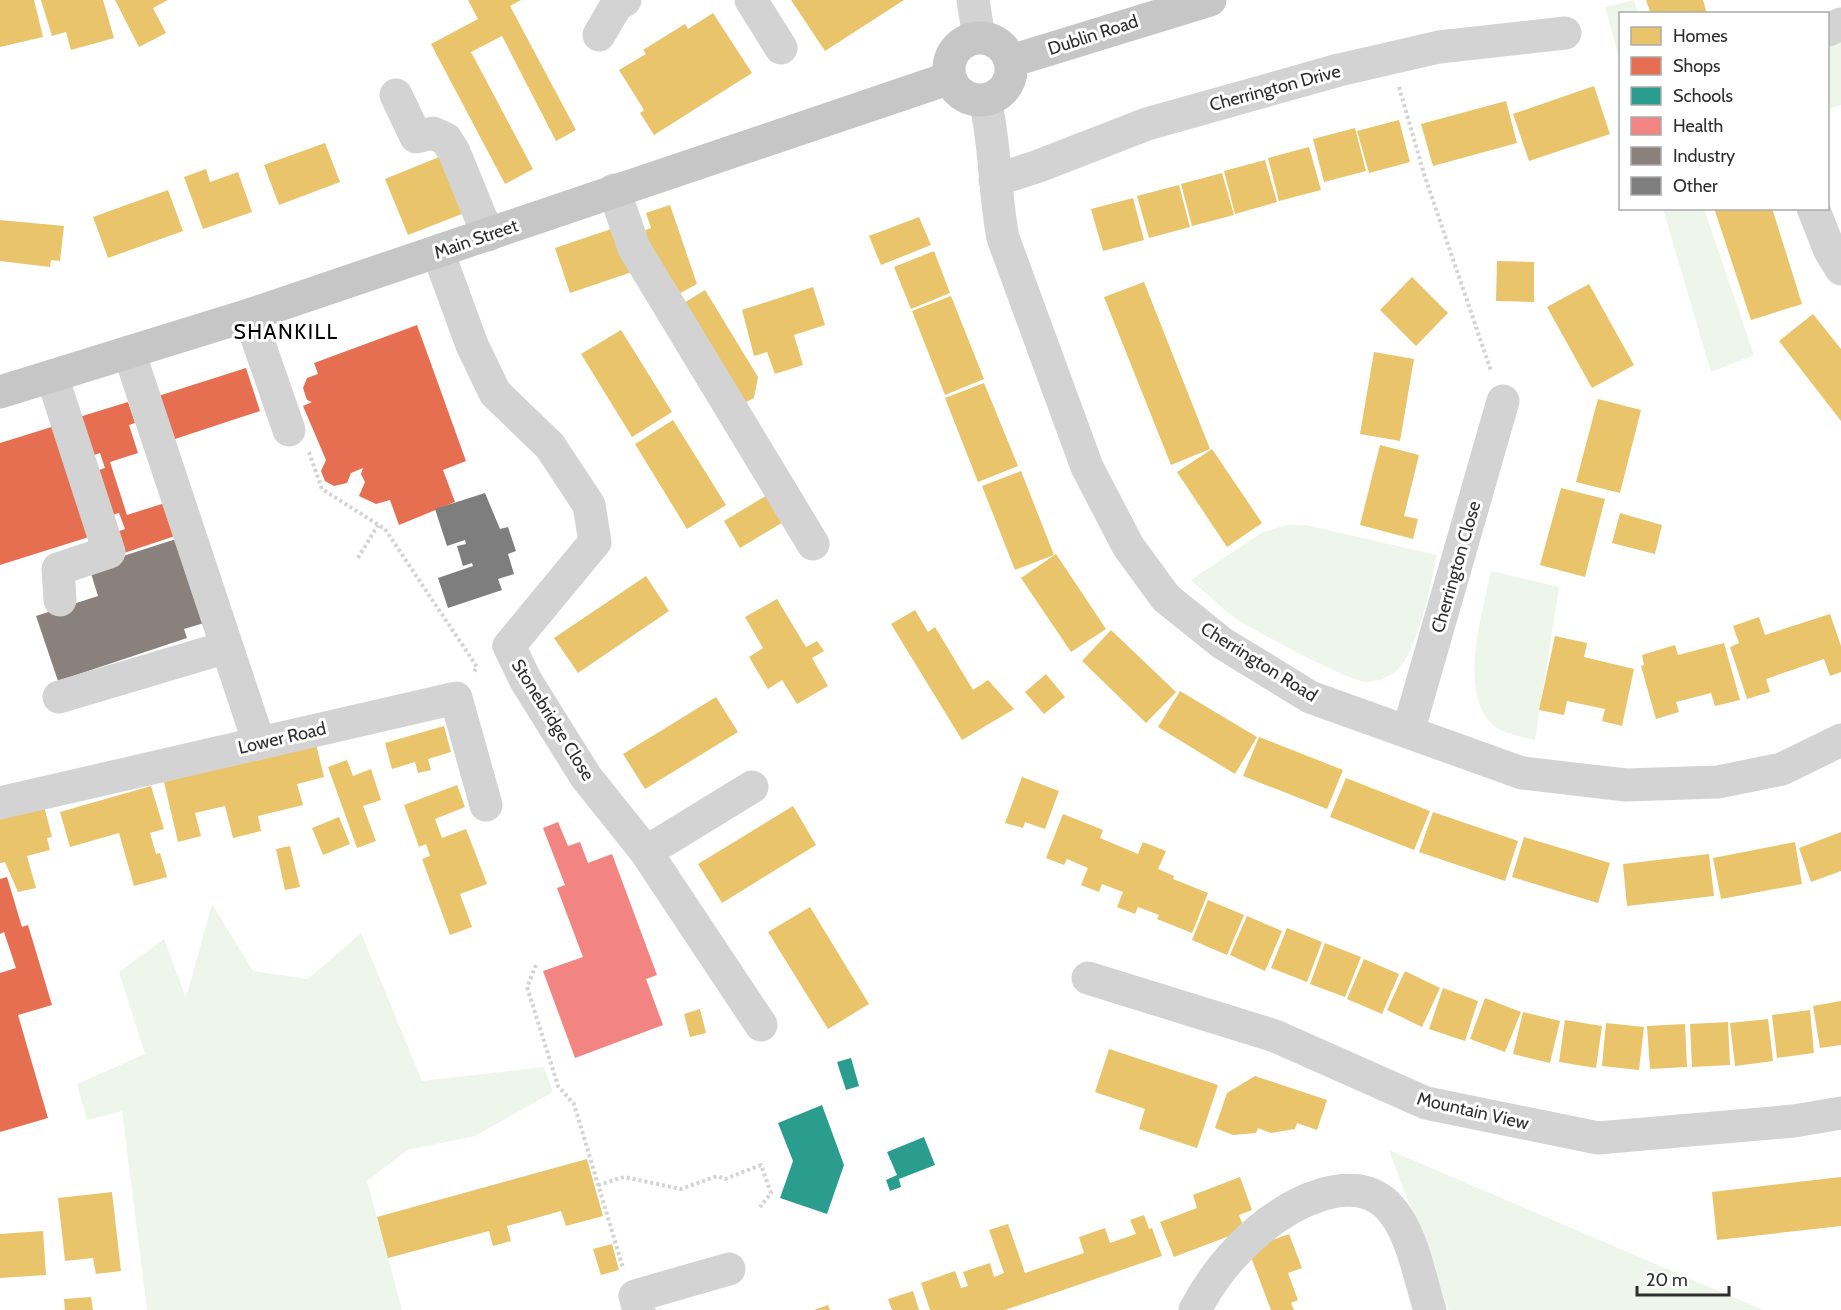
<svg xmlns="http://www.w3.org/2000/svg" width="1841" height="1310" viewBox="0 0 1841 1310" font-family="Cabin,sans-serif">
	<rect width="100%" height="100%" fill="#fff"/>
	<path fill="#eef5eb" d="M1634,0L1638,13L1620,14V61L1605,7Z
		M1841,35V105L1828,109V48Z
		M1663,209H1704L1754,355L1711,372Z
		M1287,525H1306L1437,555C1431,583 1418,651 1397,670C1390,677 1377,682 1367,682C1349,682 1251,629 1232,616C1218,605 1204,591 1191,580L1263,532Z
		M1491,571L1559,587L1535,740C1520,736 1500,734 1489,721C1459,685 1483,612 1491,571Z
		M212,904L253,971L308,979L361,933L422,1081L544,1067L553,1092L475,1136L407,1150L367,1181L402,1310H147L122,1111L87,1120L77,1084L145,1054L119,972L164,939L186,998Z
		M1389,1150L1763,1310H1449Z"/>
	<path fill="#e9c46a" d="M0,0H34L43,37L0,47Z
		M41,0H103L114,38L71,50L66,32L52,36Z
		M115,0H168L153,8L166,33L139,47Z
		M468,0H521L510,6L576,130L556,141L502,36L471,52L533,169L505,184L431,44L478,19Z
		M791,0H904L825,51Z
		M1646,0H1703L1707,14H1651Z
		M713,13L752,73L654,135L640,113L644,110L619,70L646,54L643,50L685,24L688,29Z
		M1594,86L1610,134L1529,161L1513,114Z
		M1506,101L1517,143L1433,166L1421,124Z
		M1399,120L1410,162L1369,173L1357,131Z
		M1355,128L1366,171L1324,182L1313,139Z
		M325,143L340,182L279,205L264,165Z
		M1309,147L1321,190L1279,201L1268,158Z
		M444,155L467,212L408,235L385,179Z
		M1265,160L1277,202L1235,214L1224,171Z
		M206,169L210,182L238,172L252,212L203,229L184,177Z
		M1222,173L1234,215L1192,226L1181,184Z
		M1179,185L1190,227L1149,238L1137,196Z
		M168,190L183,231L108,258L93,217Z
		M1133,198L1144,240L1103,251L1091,209Z
		M670,205L697,284L673,297L638,233L651,228L646,213Z
		M1714,208H1772L1802,304L1751,320Z
		M919,217L931,245L881,265L869,236Z
		M0,220L64,226L60,261L51,260L50,267L0,261Z
		M620,226L635,271L570,293L555,248Z
		M934,251L950,293L911,309L894,267Z
		M1497,261L1534,262V302L1496,301Z
		M1412,277L1448,313L1416,346L1380,310Z
		M1144,282L1210,449L1171,465L1104,297Z
		M1589,284L1634,365L1592,388L1547,307Z
		M813,287L825,325L794,335L803,365L775,374L767,352L754,356L742,310Z
		M705,290L758,377L754,398L739,406L679,306Z
		M951,296L984,379L945,395L912,311Z
		M1813,314L1841,349V421L1779,341Z
		M621,330L672,412L632,437L581,354Z
		M1374,352L1414,359L1400,441L1360,434Z
		M984,383L1018,466L978,482L945,398Z
		M1598,399L1641,410L1620,493L1576,482Z
		M673,420L726,505L687,529L635,444Z
		M1380,445L1419,455L1404,516L1418,519L1413,539L1360,525Z
		M1212,449L1262,523L1227,547L1177,472Z
		M1021,471L1054,555L1015,570L982,486Z
		M1561,488L1605,499L1585,577L1540,565Z
		M769,494L785,521L740,548L724,521Z
		M1620,513L1662,525L1655,554L1612,543Z
		M1056,554L1106,629L1071,652L1021,578Z
		M646,576L669,611L578,673L554,638Z
		M777,599L806,647L817,641L824,651L812,658L828,686L797,704L782,680L768,689L749,657L763,648L745,617Z
		M915,610L928,632L935,627L973,690L988,680L1014,709L962,740L891,624Z
		M1830,614L1841,646V672L1830,676L1824,659L1766,679L1770,692L1747,699L1730,647L1739,643L1733,626L1759,617L1765,635Z
		M1111,630L1176,692L1146,723L1082,661Z
		M1555,636L1587,643L1584,657L1634,669L1622,726L1602,721L1605,709L1567,701L1564,715L1539,710Z
		M1724,643L1740,700L1715,706L1711,693L1676,702L1679,712L1656,719L1641,666L1644,665L1642,655L1675,645L1678,655Z
		M1046,674L1065,697L1044,714L1025,692Z
		M1180,691L1257,737L1235,774L1158,727Z
		M716,697L738,732L645,789L623,754Z
		M444,726L451,752L428,759L431,770L418,773L415,762L392,769L385,743Z
		M1259,737L1343,770L1327,809L1243,776Z
		M316,744L324,777L297,784L303,805L258,816L261,831L233,838L225,806L195,813L201,836L178,842L164,782Z
		M347,760L353,776L371,769L381,800L363,806L376,841L357,848L328,767Z
		M1022,777L1059,791L1045,829L1025,822L1023,828L1005,823Z
		M1346,778L1430,811L1414,850L1330,817Z
		M457,785L465,807L435,819L442,838L466,829L487,884L460,894L472,927L450,935L422,859L430,856L426,844L419,847L404,805Z
		M151,786L164,829L150,833L156,854L160,853L167,877L134,886L119,833L70,847L60,812Z
		M43,802L52,837L47,838L50,850L27,856L36,888L18,892L5,862L0,863V813Z
		M793,806L816,845L722,903L698,864Z
		M1433,812L1518,841L1505,881L1419,852Z
		M1063,814L1103,830L1100,838L1138,854L1143,842L1166,851L1158,869L1174,876L1173,879L1208,893L1192,933L1157,919L1159,915L1138,907L1135,914L1117,907L1123,892L1102,884L1099,892L1081,885L1088,868L1067,859L1064,865L1046,858Z
		M339,817L350,844L323,855L312,828Z
		M1841,832V871L1811,882L1799,848Z
		M1524,837L1610,863L1598,903L1512,877Z
		M1795,842L1802,884L1721,899L1713,858Z
		M290,846L300,887L285,890L276,849Z
		M1709,854L1714,896L1627,906L1623,864Z
		M1208,900L1244,915L1227,955L1192,940Z
		M810,907L869,1004L828,1029L768,932Z
		M1247,916L1282,931L1265,971L1230,955Z
		M1287,928L1322,942L1307,982L1271,968Z
		M1325,943L1361,957L1345,997L1310,984Z
		M1364,959L1399,974L1382,1014L1347,999Z
		M1405,971L1440,988L1422,1027L1387,1010Z
		M1443,988L1478,1001L1465,1041L1429,1029Z
		M1485,998L1521,1012L1505,1052L1470,1039Z
		M1841,1001V1045L1820,1048L1813,1006Z
		M700,1009L706,1033L690,1037L684,1014Z
		M1810,1010L1814,1053L1777,1058L1772,1015Z
		M1523,1012L1560,1021L1550,1063L1513,1054Z
		M1768,1019L1773,1061L1735,1066L1730,1023Z
		M1565,1020L1602,1026L1596,1068L1559,1062Z
		M1728,1022L1730,1065L1692,1067L1690,1024Z
		M1606,1023L1644,1027L1639,1070L1602,1066Z
		M1685,1024L1687,1067L1650,1069L1647,1026Z
		M1109,1049L1218,1085L1197,1148L1139,1129L1145,1109L1095,1092Z
		M1255,1076L1327,1100L1317,1130L1297,1123L1295,1129L1271,1133L1258,1128L1256,1133L1233,1135L1215,1128L1227,1093Z
		M587,1159L603,1216L566,1226L561,1211L507,1226L511,1241L493,1246L489,1231L388,1258L377,1217Z
		M1240,1177L1252,1210L1239,1215L1245,1230L1174,1257L1160,1222L1197,1208L1193,1195Z
		M1841,1177V1226L1717,1240L1712,1192Z
		M112,1192L121,1271L96,1274L93,1258L65,1261L58,1198Z
		M1144,1215L1149,1229L1152,1228L1162,1256L1005,1310H930L921,1283L955,1271L961,1288L968,1286L963,1272L990,1263L994,1277L1004,1273L989,1230L1008,1224L1025,1273L1084,1253L1079,1237L1105,1228L1110,1243L1136,1234L1130,1220Z
		M43,1231L46,1275L0,1278V1234Z
		M1289,1234L1302,1268L1288,1273L1298,1300L1291,1303L1294,1310H1271L1248,1249Z
		M612,1244L619,1270L601,1275L593,1249Z
		M913,1291L919,1310H892L888,1299Z
		M91,1297L93,1310H65L64,1299Z
		M828,1305L830,1310H814Z"/>
	<path fill="#e76f51" d="M417,325L466,461L443,470L455,502L399,525L390,500L376,504L359,496L365,482L361,474L363,468L351,473L347,483L334,486L325,481L321,471L326,460L303,406L312,402L307,400L303,388L307,378L318,374L314,363Z
		M246,368L260,411L169,441L155,397Z
		M128,402L135,423L129,425L138,453L110,462L127,515L168,502L178,535L118,555L111,534L125,529L119,513L105,517L90,473L105,468L100,453L88,457L76,418Z
		M58,425L92,536L0,565V443Z
		M7,877L22,927L28,925L52,1005L18,1015L48,1118L0,1132V973L16,968L4,932L0,934V879Z"/>
	<path fill="#2a9d8f" d="M851,1058L859,1086L846,1090L837,1062Z
		M822,1105L844,1165L827,1214L780,1198L793,1161L778,1123Z
		M924,1137L935,1165L899,1179L901,1187L890,1191L886,1180L897,1175L887,1152Z"/>
	<path fill="#f28482" d="M558,822L568,846L580,842L588,863L612,854L657,975L646,979L663,1025L575,1058L543,971L583,957L557,888L565,885L543,828Z"/>
	<path fill="#8a817c" d="M176,539L204,623L184,629L187,638L58,681L36,616L98,596L89,567Z"/>
	<path fill="#7e7e7e" d="M485,493L500,529L508,527L516,551L508,554L514,574L498,579L502,590L448,608L438,578L473,566L472,563L463,566L457,546L466,544L465,540L447,546L435,509Z"/>
	<g fill="none" stroke-linecap="round" stroke-linejoin="round">
		<path stroke="#d3d3d3" stroke-width="4" stroke-dasharray="3 3" stroke-linecap="butt" d="M1399,87L1424,174L1491,371
			M309,452L322,489L385,529L477,667L474,672
			M358,558L378,525
			M536,965L527,987L558,1086L574,1104L623,1268
			M598,1185L624,1177L681,1189L717,1176L725,1179L761,1165L771,1193L760,1207"/>
		<path stroke="#d3d3d3" stroke-width="33" d="M751,0L781,48
			M973,0L979,37
			M1828,30L1841,24
			M599,35L616,6L625,0
			M396,95L416,137L433,133L446,139L454,152L488,235
			M985,100C996,146 994,192 1003,238L1087,467L1128,546L1166,598L1222,643L1310,697L1522,773L1626,785L1718,782L1782,769L1841,740
			M995,180L1036,167L1147,124L1339,70L1439,47L1565,33
			M614,190L634,248L813,544
			M1813,208L1830,251L1841,269
			M438,252L472,345L495,393L550,446L589,505L595,542L509,646L526,681L586,777L646,852L761,1025
			M249,315L289,430
			M52,376L109,552L58,569L60,600
			M227,647L259,743
			M59,697L227,647L129,352
			M1408,732L1503,401
			M0,803L456,698L486,805
			M646,852L752,787
			M1088,978L1275,1036L1426,1103L1598,1138L1794,1121L1841,1113
			M639,1310L635,1296L729,1269
			M1195,1310C1210,1281 1233,1252 1258,1231C1290,1204 1354,1168 1390,1208C1413,1234 1419,1277 1430,1310"/>
		<path stroke="#c6c6c6" stroke-width="33" d="M949 69a31 31 0 1 1 62 0a31 31 0 1 1-62 0Z
			M1011,61L1210,0
			M0,392L249,315L950,78"/>
	</g>
	<g text-anchor="middle" dominant-baseline="central" stroke-width="6" stroke-linejoin="round" paint-order="stroke">
		<g font-size="18" fill="#2e2e2e" stroke="#fff">
			<text transform="translate(1093 35) rotate(-18)">Dublin Road</text>
			<text transform="translate(1275 88) rotate(-15)">Cherrington Drive</text>
			<text transform="translate(476 239) rotate(-19)">Main Street</text>
			<text transform="translate(1456 567) rotate(-74)">Cherrington Close</text>
			<text transform="translate(1259 662) rotate(32)">Cherrington Road</text>
			<text transform="translate(553 720) rotate(58)">Stonebridge Close</text>
			<text transform="translate(282 738) rotate(-13)">Lower Road</text>
			<text transform="translate(1473 1111) rotate(13)">Mountain View</text>
		</g>
		<g font-size="21" letter-spacing="1.5" fill="#000" stroke="#fff">
			<text x="286" y="331">SHANKILL</text>
		</g>
	</g>
	<rect x="1619" y="12" width="210" height="198" fill="#ffffff" stroke="#ababab" stroke-width="1.5"/>
	<rect x="1631" y="27" width="30" height="18" fill="#e9c46a" stroke="#ababab" stroke-width="1.5"/>
	<text x="1673" y="42" font-size="18" fill="#2e2e2e">Homes</text>
	<rect x="1631" y="57" width="30" height="18" fill="#e76f51" stroke="#ababab" stroke-width="1.5"/>
	<text x="1673" y="72" font-size="18" fill="#2e2e2e">Shops</text>
	<rect x="1631" y="87" width="30" height="18" fill="#2a9d8f" stroke="#ababab" stroke-width="1.5"/>
	<text x="1673" y="102" font-size="18" fill="#2e2e2e">Schools</text>
	<rect x="1631" y="117" width="30" height="18" fill="#f28482" stroke="#ababab" stroke-width="1.5"/>
	<text x="1673" y="132" font-size="18" fill="#2e2e2e">Health</text>
	<rect x="1631" y="147" width="30" height="18" fill="#8a817c" stroke="#ababab" stroke-width="1.5"/>
	<text x="1673" y="162" font-size="18" fill="#2e2e2e">Industry</text>
	<rect x="1631" y="177" width="30" height="18" fill="#7e7e7e" stroke="#ababab" stroke-width="1.5"/>
	<text x="1673" y="192" font-size="18" fill="#2e2e2e">Other</text>
	<path d="M1637 1286v9h92v-9" fill="none" stroke="#2e2e2e" stroke-width="3"/>
	<text x="1646" y="1286" font-size="18" fill="#2e2e2e" stroke="#ffffff" stroke-width="4.5" paint-order="stroke">20 m</text>
</svg>
